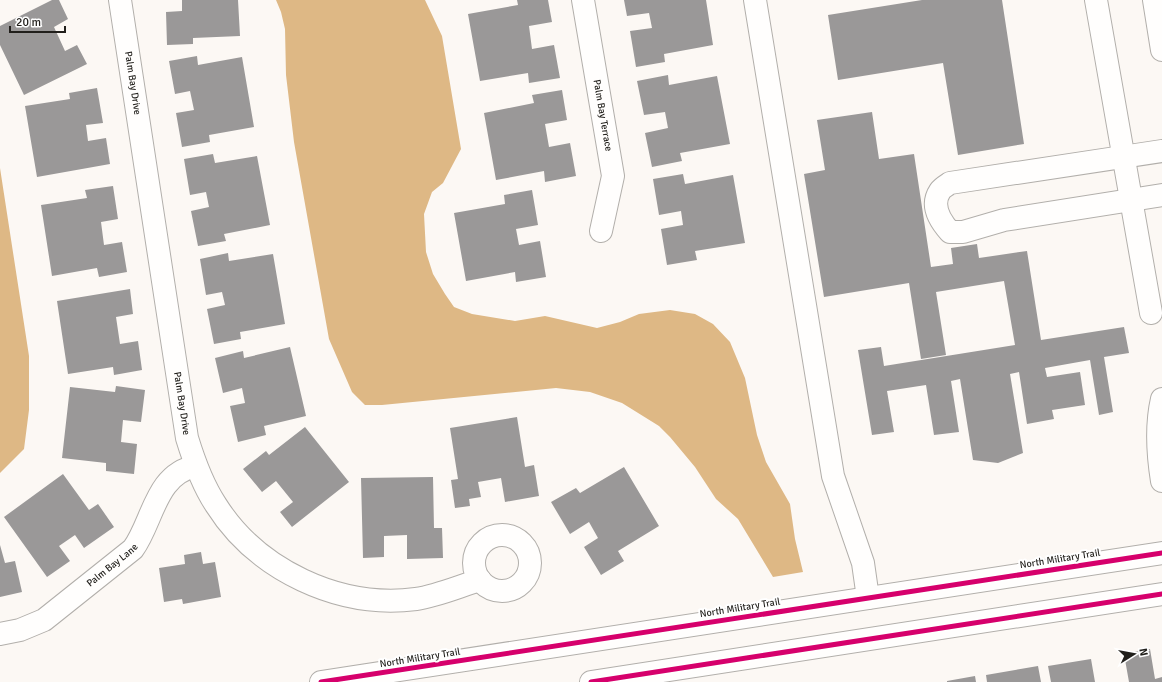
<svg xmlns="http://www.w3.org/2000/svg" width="1162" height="682" viewBox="0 0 1162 682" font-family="Signika,sans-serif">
	<rect width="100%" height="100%" fill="#fcf8f4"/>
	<path fill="#deb885" d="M276,0H425L442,36L461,149L443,183L432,192L424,214L426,252L433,274L445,294L454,307L472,314L515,321L545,316L597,328L620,322L639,314L670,310L695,314L713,324L730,342L745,378L757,435L766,462L790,504L795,539L803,572L773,577L738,519L716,499L695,467L670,437L659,426L622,403L590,392L556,388L382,405H365L352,392L329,339L294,142L286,75L285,29L281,12Z
		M0,168L29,356V410L24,449L0,473Z"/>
	<path fill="#9a9898" d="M52,0H59L68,19L54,27L65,51L77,45L87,64L24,95L0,45V26Z
		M182,0H238L240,36L193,38V44L167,45L166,12L182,11Z
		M517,0H548L552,22L529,26L532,49L554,45L560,78L529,83L528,73L480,81L468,14L518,5Z
		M624,0H706L713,45L664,54L665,62L636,67L630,31L652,28L649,13L627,16Z
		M922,0H1002L1024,144L958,155L943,63L838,80L828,15Z
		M197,56L198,65L242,57L254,127L209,135L210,142L182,147L176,113L194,110L190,91L175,94L169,61Z
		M668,75L669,85L717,76L730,144L680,153L682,161L652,167L645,133L668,128L665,112L644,115L637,81Z
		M97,88L103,123L86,125L88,141L106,138L110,164L37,177L25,106L70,99L69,93Z
		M562,90L567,120L545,124L549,147L570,143L576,176L545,182L544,171L496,180L484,113L534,103L532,95Z
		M872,112L879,159L914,154L931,267L953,264L951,248L977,244L979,258L1027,251L1041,340L1124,327L1129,353L1104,357L1113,412L1099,415L1090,360L1045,368L1047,377L1080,372L1085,405L1052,410L1054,419L1027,424L1019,372L1010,374L1023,453L998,463L973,460L960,379L951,381L959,432L934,435L926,385L887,391L894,432L872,435L858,350L881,347L884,366L1015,345L1004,281L936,292L946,355L921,359L909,283L824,297L804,174L825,170L817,120Z
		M213,154L215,163L257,156L270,225L224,234L226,241L198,246L191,211L209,207L206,192L190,195L184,159Z
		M683,174L685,184L733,175L745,243L695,251L697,260L667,265L661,229L683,225L681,211L659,215L653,179Z
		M113,186L118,219L101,222L104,245L122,242L127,272L99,277L97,268L52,276L41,205L87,198L85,190Z
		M532,190L538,225L516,229L519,245L540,241L546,277L516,282L515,272L466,281L454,213L505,204L504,195Z
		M228,253L229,261L273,254L285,324L240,332L241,339L214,344L207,309L225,305L222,292L206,295L200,259Z
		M130,289L133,314L116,317L120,344L138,341L142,370L114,375L113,367L68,374L57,301Z
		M290,347L306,416L264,426L266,435L238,442L230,406L245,403L242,388L223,393L215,358L243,351L244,358Z
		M116,386L145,390L141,422L123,420L121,442L137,444L134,474L106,471V463L62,458L70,387L115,392Z
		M517,417L525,467L534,465L539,496L505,502L501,478L478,482L481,497L469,499L470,506L455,508L451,480L458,479L450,428Z
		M305,427L349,482L292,527L280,512L293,502L276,481L262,492L243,469L266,451L269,455Z
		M624,467L659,526L618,551L624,561L601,575L584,547L598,538L589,522L570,534L551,502L576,488L580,493Z
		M63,474L89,510L98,504L114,527L84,548L75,535L59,546L70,561L47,577L4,517Z
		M433,477L434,528H442L443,558L407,559V535L384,536V557L363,558L361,478Z
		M0,545L5,563L15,561L22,592L0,597Z
		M201,552L203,564L215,562L221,597L183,604L182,599L164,602L159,568L185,564L184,555Z
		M1150,649L1155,679L1162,677V682H1129L1124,654Z
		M1091,659L1095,682H1051L1048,666Z
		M1038,666L1041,682H987L986,675Z
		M975,676L976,682H947V681Z"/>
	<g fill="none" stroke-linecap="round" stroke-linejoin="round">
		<g stroke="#b2afab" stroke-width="24">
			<g id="minor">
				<path id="s1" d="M120,0L187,438C194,461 202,484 216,505C257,570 339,609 416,599C437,596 460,586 480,580"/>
				<path id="s2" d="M583,0L613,176L601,231"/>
				<path d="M755,0L833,476L863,563L868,598"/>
				<path d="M1096,0L1151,313"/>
				<path d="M1154,0L1162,50"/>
				<path d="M1162,151L950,183C947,185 942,188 940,191C930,206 941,222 950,232H963L1004,220L1162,195"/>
				<path d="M1162,399C1156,425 1158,456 1162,481"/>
				<circle cx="502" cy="563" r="28"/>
				<path id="s3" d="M0,634L20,630L44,620L133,549C153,522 155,474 196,466"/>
			</g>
		</g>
		<g stroke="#b2afab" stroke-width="24">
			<path id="major" d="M321,682L1162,553
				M591,682L1162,594"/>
		</g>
		<use href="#minor" stroke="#fffefd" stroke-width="22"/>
		<use href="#major" stroke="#fffefd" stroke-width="22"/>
		<g stroke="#fff" stroke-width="8">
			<path id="cycleway" d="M321,682L1162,553
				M591,682L1162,594"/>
		</g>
		<use href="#cycleway" stroke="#d6006c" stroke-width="5"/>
	</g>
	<g text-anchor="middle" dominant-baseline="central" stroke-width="4" stroke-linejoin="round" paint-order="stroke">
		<g font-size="10" fill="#211f1b" stroke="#fff">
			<text stroke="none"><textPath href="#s1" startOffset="84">Palm Bay Drive</textPath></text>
			<text stroke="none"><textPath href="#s2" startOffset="117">Palm Bay Terrace</textPath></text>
			<text stroke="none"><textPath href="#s1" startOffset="408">Palm Bay Drive</textPath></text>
			<text transform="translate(1060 559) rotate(-9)">North Military Trail</text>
			<text stroke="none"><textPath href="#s3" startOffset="134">Palm Bay Lane</textPath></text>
			<text transform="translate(740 608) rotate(-9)">North Military Trail</text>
			<text transform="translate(420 658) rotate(-9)">North Military Trail</text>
		</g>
	</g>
	<g transform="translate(1134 654) rotate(79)" stroke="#ffffff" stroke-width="3" paint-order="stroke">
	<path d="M0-3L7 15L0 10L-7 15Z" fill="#211f1b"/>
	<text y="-6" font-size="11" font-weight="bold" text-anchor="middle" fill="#211f1b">N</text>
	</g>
	<path d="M10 26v6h55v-6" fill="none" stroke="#211f1b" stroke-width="2"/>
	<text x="16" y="26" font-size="12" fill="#211f1b" stroke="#ffffff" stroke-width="3" paint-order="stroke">20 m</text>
</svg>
